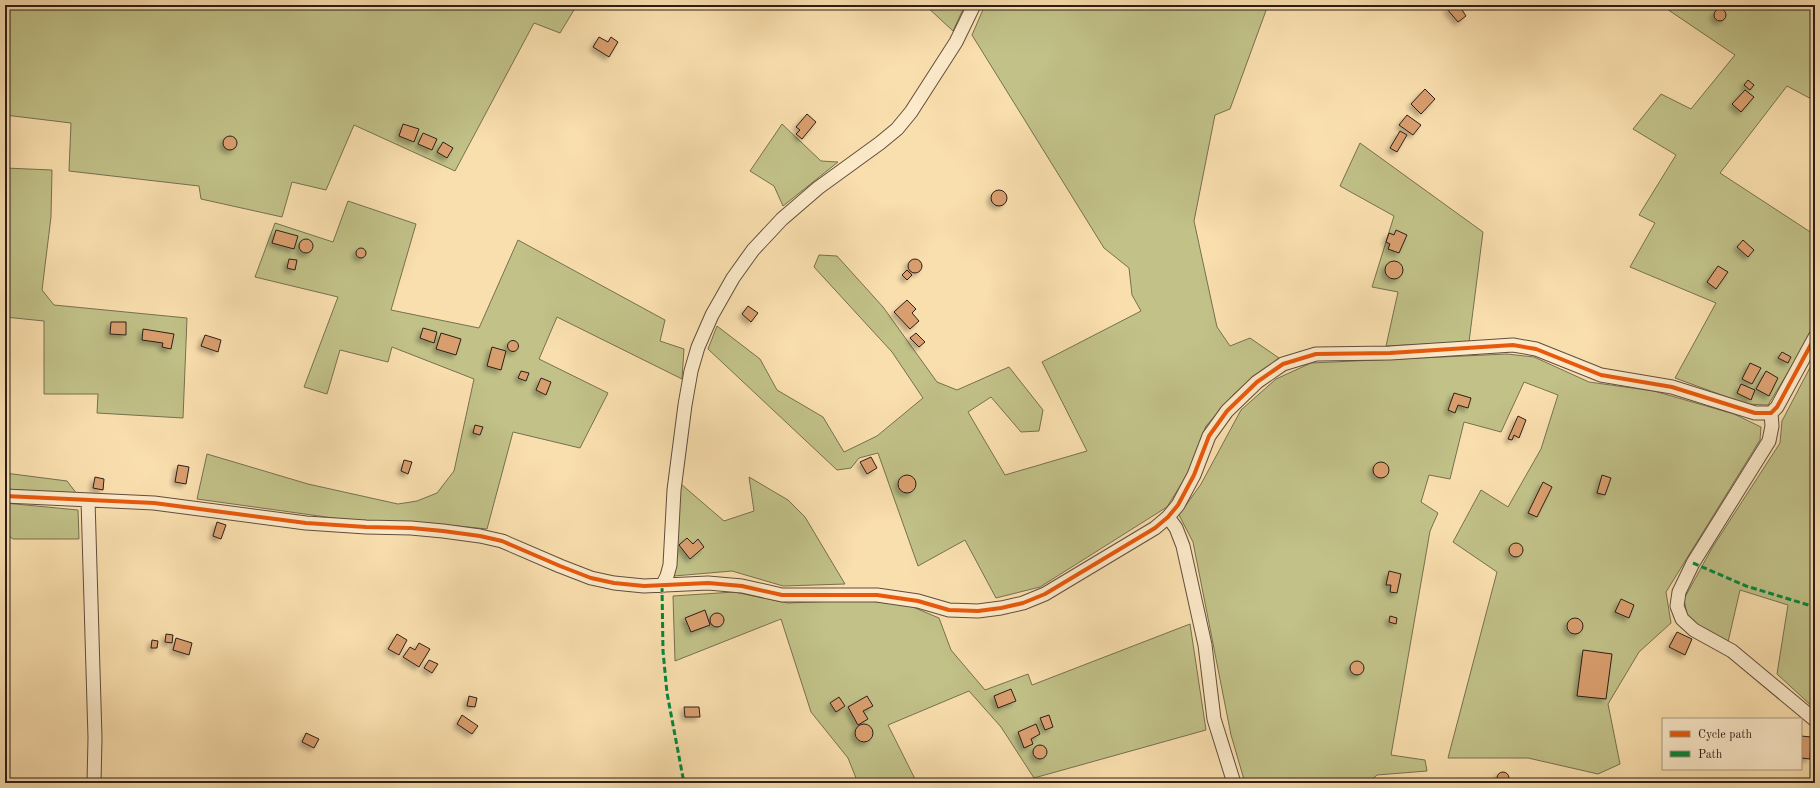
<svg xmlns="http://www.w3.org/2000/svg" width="1820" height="788" viewBox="0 0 1820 788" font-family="'Old Standard TT',serif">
	<defs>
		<filter id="shadow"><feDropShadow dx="-3.5" dy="3.5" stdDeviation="2" flood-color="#0004"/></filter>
	</defs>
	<rect width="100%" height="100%" fill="#fadfae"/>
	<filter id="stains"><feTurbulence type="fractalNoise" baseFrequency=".005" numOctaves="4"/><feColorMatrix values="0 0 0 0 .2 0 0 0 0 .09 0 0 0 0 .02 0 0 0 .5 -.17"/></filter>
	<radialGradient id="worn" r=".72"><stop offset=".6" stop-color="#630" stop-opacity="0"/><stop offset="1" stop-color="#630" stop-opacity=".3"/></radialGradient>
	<path fill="#c1c188" stroke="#777050" d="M5,5H577L560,33L534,23L455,171L354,125L326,190L292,182L282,217L201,199L199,186L69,171L71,123L5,115Z
		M925,5H965L953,31Z
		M985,5H1268L1230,109L1215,115L1194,221L1217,327L1230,346L1250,338L1279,358L1235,393L1206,426L1188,473L1167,507L1040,587L996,598L965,540L918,566L878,453L859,458L851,468L837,470L708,349L717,326L760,359L777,390L823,417L844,452L877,436L923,398L892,352L814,267L819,255L837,256L883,307L937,382L957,390L1009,367L1043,410L1039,431L1021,432L991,397L968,412L1005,475L1087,451L1042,362L1141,311L1132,295L1129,268L1104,248L972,35Z
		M1661,5H1815V101L1787,86L1720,173L1815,235V323L1804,346L1768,405L1746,404L1675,378L1716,303L1630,267L1655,223L1639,215L1676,155L1633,129L1661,94L1691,109L1735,55Z
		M782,124L821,161L838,162L783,206L774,186L750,171Z
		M1360,143L1483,232L1469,342L1386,346L1398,292L1372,287L1394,216L1340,186Z
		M5,168L52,170L51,217L42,290L54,305L187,318L183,418L97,413L98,394H44V321L5,317Z
		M348,201L416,224L391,310L479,328L518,240L665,320L660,341L684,349L682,379L557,317L539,359L608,393L580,448L513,432L487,529L458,526L355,521L197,499L207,454L308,484L398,504L417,501L437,493L454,471L474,379L392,347L388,362L340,350L327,394L304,387L338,297L255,277L275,223L333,242Z
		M1507,354L1534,357L1589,382L1654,391L1734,414L1761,427L1760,440L1666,592L1671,623L1639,652L1608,704L1620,764L1598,774L1528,758H1448L1497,572L1453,542L1481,490L1508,507L1541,449L1558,395L1524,382L1501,432L1464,422L1450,479L1429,475L1421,502L1438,513L1430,531L1391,755L1425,760L1427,771L1377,775L1368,783H1245L1231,735L1193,542L1179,515L1201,484L1241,410L1276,379L1311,363Z
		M1815,358V709L1777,674L1788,605L1740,590L1728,642L1697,626L1687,615L1684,599L1712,548L1780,443L1782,421Z
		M5,473L67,481L77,494L5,489Z
		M749,477L788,500L805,517L845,584L783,586L732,571L674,576L681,484L724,521L754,511Z
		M5,503L78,510L79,539H13L5,533Z
		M734,592L788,603L860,600L908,605L939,618L951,650L985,690L1028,674L1032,685L1190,624L1206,730L1034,778L1001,727L969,691L888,725L917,783H858L848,758L811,712L781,619L675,661L673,596Z"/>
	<path fill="#d99e6e" stroke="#2d1e17" filter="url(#shadow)" d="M1452,5H1468L1462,10L1466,16L1458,22L1447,9Z
		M1714 15a6 6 0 1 1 12 0a6 6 0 1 1-12 0Z
		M599,37L608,42L611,37L618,42L609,57L593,47Z
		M1748,80L1754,85L1750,90L1744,85Z
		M1425,89L1435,99L1421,114L1411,104Z
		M1745,90L1754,97L1741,112L1732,104Z
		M807,114L816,122L802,139L796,134L800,130L796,127Z
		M1407,115L1421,125L1413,135L1399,125Z
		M403,124L419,129L414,142L399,136Z
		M1400,131L1407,135L1397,152L1390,148Z
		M423,133L437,139L432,150L418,144Z
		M223 143a7 7 0 1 1 14 0a7 7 0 1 1-14 0Z
		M443,142L453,148L447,158L437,152Z
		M991 198a8 8 0 1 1 16 0a8 8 0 1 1-16 0Z
		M276,230L298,236L294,249L272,243Z
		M1396,230L1407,235L1399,253L1388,249L1390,244L1386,242L1389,233L1394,235Z
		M299 246a7 7 0 1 1 14 0a7 7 0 1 1-14 0Z
		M1743,240L1754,250L1748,257L1737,247Z
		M356 253a5 5 0 1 1 10 0a5 5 0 1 1-10 0Z
		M908 266a7 7 0 1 1 14 0a7 7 0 1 1-14 0Z
		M289,259L297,260L295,270L287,268Z
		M1385 270a9 9 0 1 1 18 0a9 9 0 1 1-18 0Z
		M1718,266L1728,272L1716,289L1707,282Z
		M907,270L912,275L907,280L902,275Z
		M907,300L916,309L912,313L919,321L910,329L894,312Z
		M748,306L758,313L751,322L742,314Z
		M111,322H126V335L110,334Z
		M423,328L437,332L434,343L420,338Z
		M143,329L174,334L171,349L162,347L163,343L142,340Z
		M441,333L461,339L456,355L436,349Z
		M916,333L925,342L919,347L910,338Z
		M205,335L221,340L218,352L201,346Z
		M507.5 346a5.5 5.5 0 1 1 11 0a5.5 5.5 0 1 1-11 0Z
		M492,347L506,351L501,370L487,366Z
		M1782,352L1791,357L1788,363L1778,358Z
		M1750,363L1761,368L1752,384L1742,379Z
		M521,371L529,373L526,381L518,378Z
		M1766,371L1778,378L1769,396L1756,389Z
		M541,378L551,382L546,395L536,390Z
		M1741,384L1755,390L1751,400L1737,393Z
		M1454,393L1471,398L1468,408L1458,405L1455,413L1448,410Z
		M1518,416L1526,420L1519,438L1514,435L1512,440L1508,439Z
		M475,425L483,427L480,435L473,433Z
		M871,457L877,468L867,474L860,462Z
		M404,460L412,462L408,474L401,471Z
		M1373 470a8 8 0 1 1 16 0a8 8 0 1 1-16 0Z
		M178,465L189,467L186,484L175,482Z
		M1602,475L1611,478L1605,495L1597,493Z
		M898 484a9 9 0 1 1 18 0a9 9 0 1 1-18 0Z
		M95,477L104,479L103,490L93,488Z
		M1543,482L1552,487L1537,517L1528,513Z
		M217,522L226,525L221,539L213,536Z
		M687,538L693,544L698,539L704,547L690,559L679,545Z
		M1509 550a7 7 0 1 1 14 0a7 7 0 1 1-14 0Z
		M1389,571L1401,574L1397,593L1390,592L1391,585H1386Z
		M1621,599L1634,605L1629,618L1615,612Z
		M705,610L710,625L691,632L685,618Z
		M710 620a7 7 0 1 1 14 0a7 7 0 1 1-14 0Z
		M1390,616L1397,618L1396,624L1389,622Z
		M1567 626a8 8 0 1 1 16 0a8 8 0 1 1-16 0Z
		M1677,632L1692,639L1685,655L1669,647Z
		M166,634L173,635L172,643L165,642Z
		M397,634L407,640L399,655L388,649Z
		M176,638L192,643L189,655L173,650Z
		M152,640L158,641L157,648H151Z
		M419,643L430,649L419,667L403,657L410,647L415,650Z
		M1583,650L1612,654L1606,699L1577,696Z
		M429,660L438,664L432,673L424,668Z
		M1350 668a7 7 0 1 1 14 0a7 7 0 1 1-14 0Z
		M1011,689L1016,701L998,708L994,696Z
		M469,696L477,698L475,707L467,706Z
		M867,696L873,706L863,711L868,719L858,725L848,707Z
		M839,697L845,706L836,712L830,703Z
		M684,707H699L700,717H685Z
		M462,715L478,726L472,734L457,724Z
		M1049,715L1053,727L1045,730L1040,718Z
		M1036,724L1040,734L1031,739L1033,744L1024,748L1018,732Z
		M855 733a9 9 0 1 1 18 0a9 9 0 1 1-18 0Z
		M306,733L319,739L314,748L302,742Z
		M1801,736L1811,737L1810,759L1801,758Z
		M1033 752a7 7 0 1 1 14 0a7 7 0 1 1-14 0Z
		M1497 778a6 6 0 1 1 12 0a6 6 0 1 1-12 0Z"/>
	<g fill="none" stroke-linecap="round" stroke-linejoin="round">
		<g stroke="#604e3d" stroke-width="15">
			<path id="street" d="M1771,413L1772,426L1769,441L1693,563L1679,592L1677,606L1682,619L1694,630L1732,651L1815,720
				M5,496L154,503L306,523L366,527L411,528L443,531L480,536L502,541L560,566L591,578L614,583L644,586L708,583L742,586L782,595H877L918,601L949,610L978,611L1001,608L1023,603L1045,594L1155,528L1168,517L1178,505L1194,475L1209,436L1227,411L1257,382L1283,364L1316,354L1390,353L1513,345L1536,349L1601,375L1672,387L1755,413H1771L1777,407L1815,337
				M88,500L95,738L94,783
				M1168,517L1176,528L1183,546L1205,645L1214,719L1234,783
				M662,586L667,576L670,565L674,490L685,405L691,371L698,347L712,315L733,278L753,250L782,219L818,188L880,143L897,129L911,112L956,42L974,5"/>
		</g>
		<use href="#street" stroke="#fceaca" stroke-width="13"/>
		<path stroke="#00873e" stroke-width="3" stroke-dasharray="6 3" stroke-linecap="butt" d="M1693,563L1746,586L1815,607
			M662,586L663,651L667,693L684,783"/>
		<g stroke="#fceaca" stroke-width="6">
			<path id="cycleway" d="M5,496L154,503L306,523L366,527L411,528L443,531L480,536L502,541L560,566L591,578L614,583L644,586L708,583L742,586L782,595H877L918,601L949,610L978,611L1001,608L1023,603L1045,594L1155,528L1168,517L1178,505L1194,475L1209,436L1227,411L1257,382L1283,364L1316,354L1390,353L1513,345L1536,349L1601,375L1672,387L1755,413H1771L1777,407L1815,337"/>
		</g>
		<use href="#cycleway" stroke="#e8590c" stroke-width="4"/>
	</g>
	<rect width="1820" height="788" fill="none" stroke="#fadfae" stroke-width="20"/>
	<rect x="6" y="6" width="1808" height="776" fill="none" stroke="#2d1e17" stroke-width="2"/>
	<rect x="10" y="10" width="1800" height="768" fill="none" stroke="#2d1e17"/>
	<rect x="1662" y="718" width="140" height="52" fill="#fceaca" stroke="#a99882"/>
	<rect x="1670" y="731" width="20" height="6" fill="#e8590c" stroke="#a99882"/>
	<text x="1698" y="738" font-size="12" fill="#2d1e17">Cycle path</text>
	<rect x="1670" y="751" width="20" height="6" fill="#00873e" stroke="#a99882"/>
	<text x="1698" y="758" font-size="12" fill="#2d1e17">Path</text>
	<rect width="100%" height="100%" filter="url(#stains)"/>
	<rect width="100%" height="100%" fill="url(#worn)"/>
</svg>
